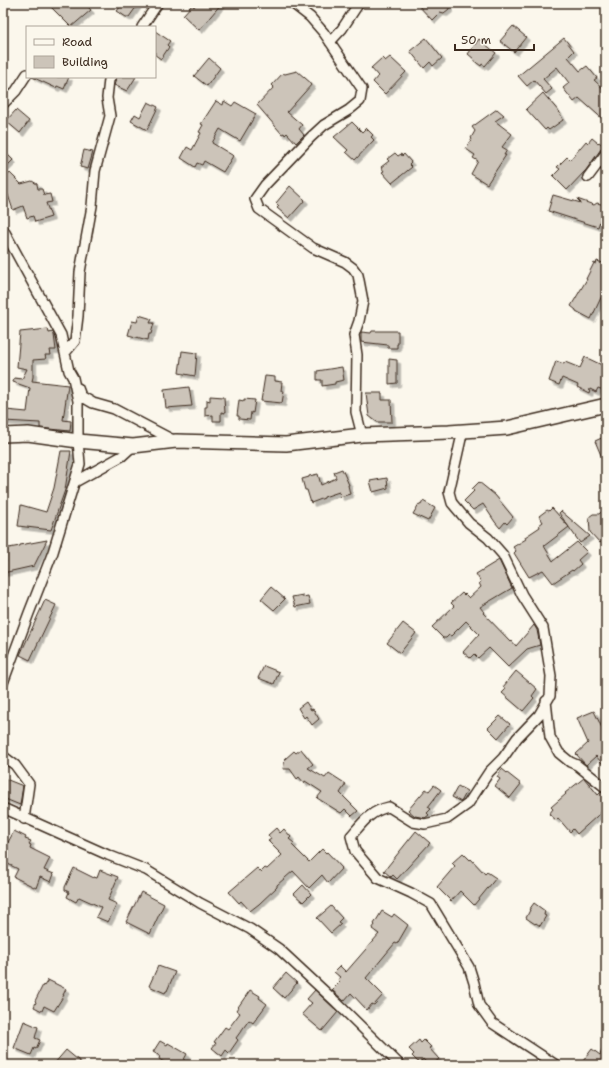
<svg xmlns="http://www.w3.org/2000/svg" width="609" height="1068" viewBox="0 0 609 1068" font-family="'Shantell Sans',sans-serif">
	<defs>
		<filter id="shadow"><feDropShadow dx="3.5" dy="3.5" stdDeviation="0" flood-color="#0004"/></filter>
	</defs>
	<rect width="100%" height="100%" fill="#fbf7ec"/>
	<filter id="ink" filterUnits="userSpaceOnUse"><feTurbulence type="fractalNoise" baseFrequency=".025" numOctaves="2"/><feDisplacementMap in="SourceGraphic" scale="8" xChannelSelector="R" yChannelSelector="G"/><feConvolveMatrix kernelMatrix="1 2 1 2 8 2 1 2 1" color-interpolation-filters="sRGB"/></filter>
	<g filter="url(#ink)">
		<path fill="#ccc4b9" stroke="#3b2a1e" filter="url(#shadow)" d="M47,3H84L91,10L71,27Z
			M123,3H139L129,17H126L117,11Z
			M197,3H222L199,30L183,15L192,5L194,7Z
			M416,3H449V9L444,13L440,12L432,20Z
			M513,26L526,37L514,52L500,41Z
			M155,31L170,41L167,45L169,47L161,59L155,55Z
			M426,38L442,58L433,66L430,62L424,68L410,51Z
			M564,38L574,51L568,57L580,71L587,66L597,78L594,80L606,91V122L579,98L574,102L563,88L569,83L557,67L543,79L552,89L546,94L534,80L527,86L518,76Z
			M479,39L496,53L485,66L482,64L481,66L473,60L474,59L468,54Z
			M390,57L406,72L385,94L373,82L378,76L371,68L382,58L385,61Z
			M209,58L220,68L207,86L194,76Z
			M297,71L312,84L287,112L302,125L299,129L304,135L296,143L287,133L285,135L284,133L282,134L257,105L274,87L272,85L283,73L285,74Z
			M32,77H69L64,89L57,86L56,88Z
			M117,77H136L127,91L114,85Z
			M543,93L560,113L563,120L549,130L547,128L545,130L526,109Z
			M216,101L223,105L224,101L232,106L235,102L256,114L240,141L220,129L212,143L232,155L233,156L223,172L204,161L202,165L197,163L195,167L181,158L187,147L192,150L201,133L199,132L203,125L201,124Z
			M148,102L158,107L147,130L131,121L135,114L140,117Z
			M497,109L504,115L495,121L512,134L502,147L507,150L504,155H506L487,184L471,174L478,161L473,158L475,155L466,149L472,139L471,138L475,131L472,127Z
			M16,110L29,121L20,133L6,121Z
			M352,122L362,132L366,128L373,135L371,137L374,140L355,160L346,152L348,150L334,137Z
			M592,138L598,143L599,142L605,147L601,149L586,170L567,190L553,176L560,169L557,167L567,157L570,160L586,141L588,143Z
			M3,150L13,160L3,170Z
			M84,150L93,152L88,169L80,167Z
			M395,153L398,156L401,154L402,156L404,154L411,162L409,164L412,167L392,183L382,172L384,171L381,167L389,161L387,159Z
			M606,163V175L601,170Z
			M10,173L21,184L32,181L37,184L38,189H42L44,195L50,194L52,202L46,203L51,217L35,222L33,216L27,218L23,206L13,210L5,186L3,184V180Z
			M290,186L305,200L289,218L277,208L279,206L276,203Z
			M553,195L581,203L577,199L594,205L597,203L605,205L598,227L548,211Z
			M597,261L606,264V287L591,319L576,311V310L571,306L587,279H586L594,263L596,264Z
			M139,315L152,319L150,323H154L151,334H149L148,340L128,335L132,321L137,322Z
			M48,329L49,333L53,332L54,335L56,350H50L51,355H45L46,359L33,360V377L32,381L68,385L63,420L71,421L70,431L40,428V423L4,421L6,410L27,412L30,388L13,382L14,378L22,379L27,369L17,367L20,332Z
			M372,331H398V344H397V348H388V345L361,342V332L371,333Z
			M182,351L197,353L195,376L179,373Z
			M585,357L606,367V391L598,388L596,392L590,389L589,393L577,387L578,385L562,378L559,385L549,381L556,361L564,364L565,362L580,368Z
			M389,359L397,360V383L389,384Z
			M342,367L344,380L335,382V384L322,386V380H317V371Z
			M265,376L275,377V381L282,382L281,391H284L282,403L261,401Z
			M189,387L192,406L166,408L164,390Z
			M366,393H382V400H391L392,422H377L369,416Z
			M210,396L224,397L225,413L221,412V421H213V415L205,416V407H207V400L210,401Z
			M244,399L255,400L253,413L251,412L250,420L239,419V416H237L239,400L244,401Z
			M606,436V467L595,441Z
			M61,451H71L65,490L51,530L18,526L21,505L46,512L54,488Z
			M342,469L349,485H348L350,494L340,497L339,492L324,497V498L311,503L307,490H305L302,479L309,477V476L318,474L321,485L336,478L334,472Z
			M387,478L388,488L373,492L370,481Z
			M479,482L495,495L513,517L507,524L505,522L500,528L495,522L483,504L473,510L464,501L474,491L472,489Z
			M423,501L435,508L428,521L413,514L419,504L421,505Z
			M552,508L569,527L544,546L553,561L577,542L587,552L578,560L581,564L573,571L572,570L553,583L543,570L529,577L514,553L516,551L513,547L526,539L525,537L540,527L539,525L543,522L539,516L547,510L549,511Z
			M606,508V537L600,543L590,532L589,517L593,514H599Z
			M561,511L590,536L580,543L559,513Z
			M47,540L34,566L3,573V563L6,562L3,549L20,546V545Z
			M499,560L512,588L480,607L484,612L483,613L511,642L512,641L516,646L534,625L537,630L540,645L527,649L508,667L489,648L478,658L474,654L470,658L463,652L479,634L466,621L451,636L449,635L446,638H443L432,627L454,606L451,603L462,593L464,595L465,594L469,598L481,587L479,583L481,582L476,574Z
			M271,587L285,599L274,610L261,599Z
			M303,595V597L308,596L310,604L295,607L292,597Z
			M45,600L56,605L30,660L20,655Z
			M403,623L416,633L400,653L387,643Z
			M264,666L279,672L274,684L258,678Z
			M516,671L537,689L532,696L534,698L523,711L502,693L506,689L503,687Z
			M306,702L311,710L313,709L319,719L312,725L306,716L304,718L298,708Z
			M594,711L602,728L606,723V768L596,756L586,765L576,754L588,743L577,718Z
			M500,716L510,724L498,738L488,728Z
			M301,749L313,764L308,768L325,778L329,773L346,784L340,793L358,811L352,816L345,809L341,813L317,798L322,792L305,781L304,783L299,777L297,779L290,769H283L285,759L294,751L296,753Z
			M502,769L521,784L510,798L495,786L500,779L497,777Z
			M3,778L23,786L20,805L3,798Z
			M584,778L598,795L601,792L606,796V808L577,834L573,829L570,832L558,818L556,820L549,814L553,809L551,807L566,794L565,793Z
			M434,785L441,790L428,807L431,809L427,813L429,815L425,818L415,816L408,810L426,789L429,791Z
			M458,786L467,791L461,802L452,797Z
			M276,828L280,833L284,829L291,837L289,839L294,843L292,845L309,862L322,849L326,853L327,852L342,868L328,883L322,875L309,888L293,871L277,885V887L259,904L250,911L241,901L239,903L229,892L257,868L261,872L265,868L267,869L282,855L268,841L271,839L268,835Z
			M14,831L26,837L25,839L31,841L29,844L31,845L30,848L50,858L44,870L54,874L51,882L40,877L36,888L14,877L18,869L4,862L5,860L3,858L7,850L5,848Z
			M416,831L430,843L397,879L393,875L391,877L384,871Z
			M463,853L470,860L471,859L485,874L487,872L496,878L474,905L460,891L451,901L437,887L455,866L452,863Z
			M74,868L94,878V877L97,878L100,870L118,877L108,900L117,904L108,922L96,917L101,907L79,897L76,902L67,897L69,892L65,890V887Z
			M303,885L311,894L303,902L294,894Z
			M141,892L164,904L150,934L126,922Z
			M534,903L545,911L544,915L546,916L540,926L536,923L535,924L526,918L530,910H529Z
			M331,906L342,918L338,922L341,924L331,933L317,918Z
			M382,911L392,917L394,914L408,925L397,944L395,943L366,978L383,995L374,1005L372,1004L367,1010L351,993L344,1001L332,990L340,982L338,980L340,977L334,972L340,966L346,972L379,934L372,929L375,925L374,924Z
			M158,966L175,972L167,991H166L165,993L149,986Z
			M286,973L297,983L284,998L273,988Z
			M48,980L66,989L63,995H64L54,1011L44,1006L42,1011L34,1007L36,1002L35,1001L43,985L44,986Z
			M250,990L260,996L259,998L267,1004L253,1023L249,1020L236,1038L238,1040L229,1053L226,1050L222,1056L212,1048L216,1043L214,1042L225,1027L228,1029L240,1013L236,1010Z
			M315,990L338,1012L322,1031L302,1014L312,1003L307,999Z
			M24,1021L38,1027L35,1038L40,1040L36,1049L34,1048L31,1055L14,1048Z
			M419,1040L421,1043L424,1040L431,1047L429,1048L439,1059L432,1065H429L423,1059L419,1063L412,1056L414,1054L409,1049Z
			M160,1041L167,1045L168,1043L187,1054L181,1065L176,1062L174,1065H169L159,1059L160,1056L153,1052Z
			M606,1041V1065H580L592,1049L600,1055Z
			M66,1050L84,1065H53Z"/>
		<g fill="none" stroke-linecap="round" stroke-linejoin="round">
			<g stroke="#3b2a1e" stroke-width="12">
				<path id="street" d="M292,3L310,17L324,33L362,89L360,101L349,110L324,125L311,137L265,185L255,199L259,209L313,248L345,262L353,268L358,275L363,301L359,321L354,335L357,355L356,412L362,435
					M142,27L158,3
					M330,42L342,29L359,3
					M3,104L16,91L27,74
					M588,177L606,153
					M3,229L61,335L69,371L73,378L78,401V441L80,464L53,552L29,613L3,683
					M65,353L75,341L78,316L80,272L92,206L95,171L110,116L107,98L109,80L111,77
					M78,388L81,396L93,403L114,409L175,441
					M463,430L449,492L452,503L469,523L488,538L503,555L522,595L543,628L551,676L550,696L539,715L517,738L503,758L489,772L468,804L447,819L425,824L413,822L389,807C370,811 363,822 351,836L355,851L378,878L411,893L431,904L469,967L474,983L479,1005L492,1023L556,1065
					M75,482L122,456L133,446
					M546,701L550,737L559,753L570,762L577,765L606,788
					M3,756L15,765L29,784L24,819
					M3,808L108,855L146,870L200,903L250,929L279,949L336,1002L400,1065"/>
			</g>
			<g stroke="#3b2a1e" stroke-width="16">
				<path id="secondary" d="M3,435L28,434L78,441L133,446L176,441L286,444L362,435L449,432L507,428L606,405"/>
			</g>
			<use href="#street" stroke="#fbf7ec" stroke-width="9"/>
			<use href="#secondary" stroke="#fbf7ec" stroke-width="13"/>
		</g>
	</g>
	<rect width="609" height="1068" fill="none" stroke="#fbf7ec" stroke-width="16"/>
	<rect x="8" y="8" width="593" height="1052" fill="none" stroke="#3b2a1e" stroke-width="1.5" filter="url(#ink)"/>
	<rect x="26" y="26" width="130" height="52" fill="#fbf7ec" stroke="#aea59a"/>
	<rect x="34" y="39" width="20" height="6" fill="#fbf7ec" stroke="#aea59a"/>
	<text x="62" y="46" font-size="12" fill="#3b2a1e">Road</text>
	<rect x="34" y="56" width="20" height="12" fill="#ccc4b9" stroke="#aea59a"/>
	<text x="62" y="66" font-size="12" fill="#3b2a1e">Building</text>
	<path d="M455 44v6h79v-6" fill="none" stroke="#3b2a1e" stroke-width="2"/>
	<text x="461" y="44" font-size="12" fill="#3b2a1e" stroke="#fbf7ec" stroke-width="3" paint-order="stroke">50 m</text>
</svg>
